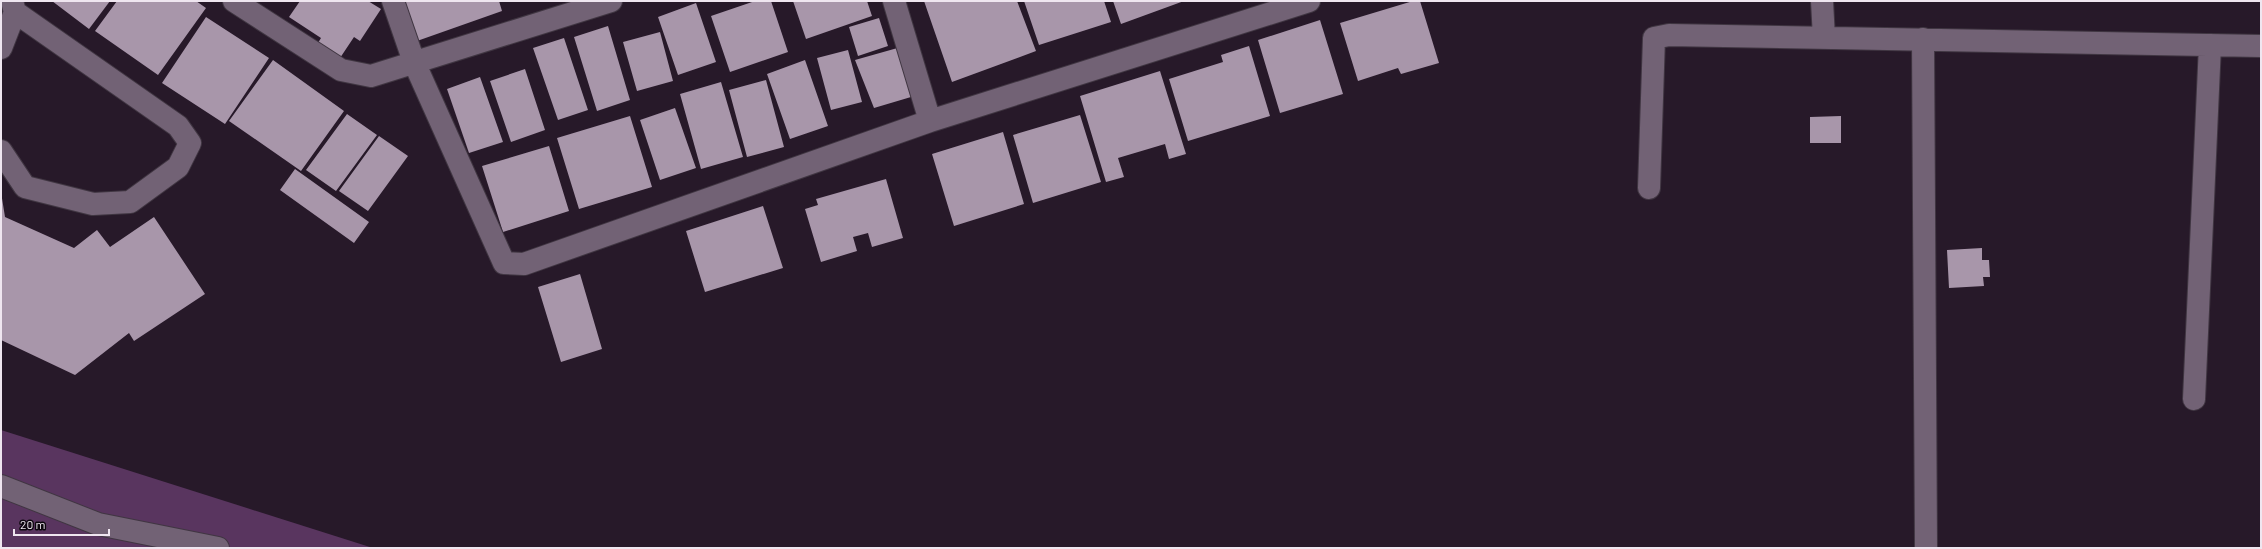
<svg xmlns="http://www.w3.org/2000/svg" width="2262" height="549" viewBox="0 0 2262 549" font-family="Barlow,sans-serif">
	<rect width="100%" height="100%" fill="#271929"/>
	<path fill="#59355f" d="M1,430L373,548H1Z"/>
	<path fill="#a896aa" d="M52,1H110L89,29Z
		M117,1H196L206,8L158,75L95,31Z
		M300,1H368L381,9L360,41L354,37L340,58L318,43L321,38L289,17Z
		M403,1H499L502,11L417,41Z
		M755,1H771L788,52L730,72L711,16Z
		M793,1H867L872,16L806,39Z
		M924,1H1017L1036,51L952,82Z
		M1024,1H1104L1111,22L1039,45Z
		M1113,1H1184L1121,24Z
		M1413,1H1420L1439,63L1401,74L1398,68L1358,81L1340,23Z
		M696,3L716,62L678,75L658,17Z
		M206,17L269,58L225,124L162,83Z
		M879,18L888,46L858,56L849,27Z
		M1320,20L1343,94L1280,113L1258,40Z
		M608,26L630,100L597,111L574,37Z
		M660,32L673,81L637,91L623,42Z
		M564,38L588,110L558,120L533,48Z
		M1249,46L1270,116L1188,141L1169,79L1223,62L1221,55Z
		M901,47L911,97L874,108L855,60Z
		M848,50L862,102L831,110L817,58Z
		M273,60L344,111L301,171L229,121Z
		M805,60L828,126L790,139L767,74Z
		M525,69L545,130L511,142L490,81Z
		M1160,71L1186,154L1169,159L1165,144L1118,158L1124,177L1106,182L1080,96Z
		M480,77L503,142L469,153L447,89Z
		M766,80L784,147L747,157L729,90Z
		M721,82L743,157L701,169L680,94Z
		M675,108L696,168L660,180L640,120Z
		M347,114L377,135L336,191L306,170Z
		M1080,115L1101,182L1033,203L1013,135Z
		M630,116L652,187L579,209L557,138Z
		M1841,116V143H1810V117Z
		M1003,132L1024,204L954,226L932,154Z
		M379,136L408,156L368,211L339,191Z
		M549,146L569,211L503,232L482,166Z
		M295,169L369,222L354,243L280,190Z
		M886,179L903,238L872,247L868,233L853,237L857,251L821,262L805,209L818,205L816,199Z
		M1,192L5,217L74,248L97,230L110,247L154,217L205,294L134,341L129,333L75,375L1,340Z
		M763,206L783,268L705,292L686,231Z
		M1982,248V260H1989L1990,277H1983L1984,286L1949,288L1947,250Z
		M580,274L602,349L561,362L538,287Z"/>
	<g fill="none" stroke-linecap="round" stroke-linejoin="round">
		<g stroke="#403642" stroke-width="24">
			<path id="minor" d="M234,1L341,70L371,76L611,1
				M393,1L414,62L504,263L524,264L930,121L1309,1
				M894,1L930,121
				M1822,1L1824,38
				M1923,39L1926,548
				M1,48L15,12L12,1
				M1,151L25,187L93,204L130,202L178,167L190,143L178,126L15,12
				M1649,188L1654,38L1669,35L2261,46
				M2194,399L2210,45
				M1,486L98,524L218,548"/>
		</g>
		<use href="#minor" stroke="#726275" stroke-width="22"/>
	</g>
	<rect width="2262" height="549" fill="none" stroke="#efe6f0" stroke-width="4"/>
	<path d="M14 529v6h95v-6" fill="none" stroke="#efe6f0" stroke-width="2"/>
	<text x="20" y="529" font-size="12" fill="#efe6f0" stroke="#0c070d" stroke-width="3" paint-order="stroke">20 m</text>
</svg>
